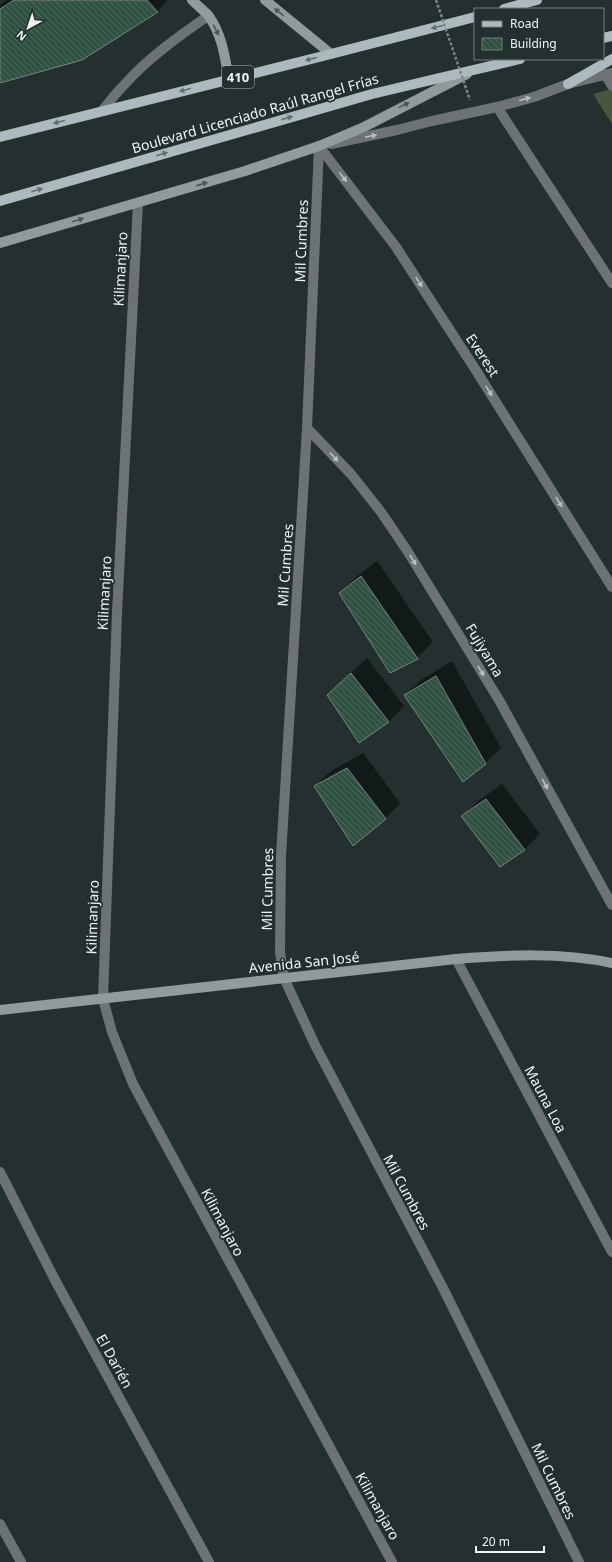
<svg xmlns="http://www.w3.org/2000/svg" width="612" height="1562" viewBox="0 0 612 1562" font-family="'Noto Sans',sans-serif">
	<defs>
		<pattern id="building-back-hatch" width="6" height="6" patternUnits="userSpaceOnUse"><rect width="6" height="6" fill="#2f5241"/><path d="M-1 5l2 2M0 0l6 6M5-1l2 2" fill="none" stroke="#4d6c5d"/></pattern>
	</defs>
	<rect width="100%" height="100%" fill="#23302f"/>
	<path fill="#47573d" d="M612,89V124L593,94Z"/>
	<path fill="#0007" d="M7,0H168L158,11L81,60L0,82V5Z
		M377,561L433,642L417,658L340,593L356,577Z
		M367,658L404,706L389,722L328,695Z
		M452,661L501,748L485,763L405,695L421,680Z
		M363,753L400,803L385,819L315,786L331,771Z
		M502,784L540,834L524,850L463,816L478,801Z"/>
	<path fill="url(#building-back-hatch)" stroke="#78847d" d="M14,0H147L158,12L82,60L0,83V9Z
		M361,576L418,659L390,673L339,593Z
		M351,673L389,722L359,743L327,695Z
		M436,676L486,764L463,782L404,695Z
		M347,768L386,819L353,846L314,786Z
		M486,799L525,850L500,867L461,816Z"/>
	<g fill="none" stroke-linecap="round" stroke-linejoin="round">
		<path stroke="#6d7375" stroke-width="10" d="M605,74L612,86
			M102,111C109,102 116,93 124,85C148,58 179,36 208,16"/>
		<path stroke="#6d7375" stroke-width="10" d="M497,107L612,283
			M331,144L397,130L432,121L497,107L534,97L568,84L612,73
			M319,146L307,428L281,856L280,952L284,978L315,1045L443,1288L579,1562
			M319,146L396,247L477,372L612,587
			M138,203L117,613L103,999L112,1032L133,1084L392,1562
			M307,428L351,474L381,512L408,552L499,700L612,905
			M456,959L612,1252
			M0,1172L55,1280L209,1562
			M0,1524L21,1562"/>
		<path stroke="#919b9e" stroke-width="10" d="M192,0C197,5 203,10 208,15C222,34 225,57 229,80
			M265,0L331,54
			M0,243L245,171L319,146L364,127L467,74
			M0,1010L456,959C508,955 560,952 612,963"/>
		<path stroke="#adbabd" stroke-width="10" d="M504,9L537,0
			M603,38L612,36
			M568,84L612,59
			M0,137L331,54L475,17
			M0,201L372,94L520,59"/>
		<path stroke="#7b8685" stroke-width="2.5" stroke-dasharray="3 2" stroke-linecap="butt" d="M436,0L470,100"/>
	</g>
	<defs><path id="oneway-solid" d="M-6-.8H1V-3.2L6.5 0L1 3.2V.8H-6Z"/></defs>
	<g fill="#4a5556">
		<use href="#oneway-solid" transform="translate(279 12) rotate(-141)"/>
		<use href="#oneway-solid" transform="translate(216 30) rotate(62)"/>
		<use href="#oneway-solid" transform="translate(404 105) rotate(-26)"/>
		<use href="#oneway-solid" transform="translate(202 184) rotate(-17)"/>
		<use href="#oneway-solid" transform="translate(78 220) rotate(-17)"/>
	</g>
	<g fill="#616e6f">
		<use href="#oneway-solid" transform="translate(437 27) rotate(165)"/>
		<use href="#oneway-solid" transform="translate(311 59) rotate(166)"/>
		<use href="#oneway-solid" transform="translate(185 90) rotate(166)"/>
		<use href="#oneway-solid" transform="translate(287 118) rotate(-16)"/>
		<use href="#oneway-solid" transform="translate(59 122) rotate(166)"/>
		<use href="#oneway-solid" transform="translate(162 154) rotate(-16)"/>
		<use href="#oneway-solid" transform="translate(37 190) rotate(-16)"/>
	</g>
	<g fill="#b9c0c1">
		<use href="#oneway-solid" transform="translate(525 99) rotate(-15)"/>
		<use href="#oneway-solid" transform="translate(371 136) rotate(-11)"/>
		<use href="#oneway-solid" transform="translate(343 177) rotate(53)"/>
		<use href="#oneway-solid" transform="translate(419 282) rotate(57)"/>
		<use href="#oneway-solid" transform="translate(489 391) rotate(58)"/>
		<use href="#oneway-solid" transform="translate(334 457) rotate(47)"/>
		<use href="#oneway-solid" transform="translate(559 502) rotate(58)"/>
		<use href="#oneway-solid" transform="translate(413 560) rotate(59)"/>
		<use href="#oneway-solid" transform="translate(481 671) rotate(59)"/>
		<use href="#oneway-solid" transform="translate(545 784) rotate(61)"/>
	</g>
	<g text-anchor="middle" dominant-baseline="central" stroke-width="3.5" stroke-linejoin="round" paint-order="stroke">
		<rect fill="#23302f" stroke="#b0b9b8" stroke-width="1" x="222" y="66" width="32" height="22" rx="3"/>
		<g font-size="13" font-weight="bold" fill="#ecf4f3">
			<text x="238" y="77">410</text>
		</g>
		<g font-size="14" fill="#ecf4f3" stroke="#23302f">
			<text transform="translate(255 113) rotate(-16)">Boulevard Licenciado Raúl Rangel Frías</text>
			<text transform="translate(301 241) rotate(-88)">Mil Cumbres</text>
			<text transform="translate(120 269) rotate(-87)">Kilimanjaro</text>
			<text transform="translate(483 355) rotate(57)">Everest</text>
			<text transform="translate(285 565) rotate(-86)">Mil Cumbres</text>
			<text transform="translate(104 593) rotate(-87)">Kilimanjaro</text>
			<text transform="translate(485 650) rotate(59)">Fujiyama</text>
			<text transform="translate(267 889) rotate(-89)">Mil Cumbres</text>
			<text transform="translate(92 917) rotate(-88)">Kilimanjaro</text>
			<text transform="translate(304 962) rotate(-6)">Avenida San José</text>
			<text transform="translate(546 1099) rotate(62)">Mauna Loa</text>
			<text transform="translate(407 1192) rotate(62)">Mil Cumbres</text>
			<text transform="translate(223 1222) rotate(62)">Kilimanjaro</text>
			<text transform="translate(115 1361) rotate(61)">El Darién</text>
			<text transform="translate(554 1481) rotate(64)">Mil Cumbres</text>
			<text transform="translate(378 1506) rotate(61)">Kilimanjaro</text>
		</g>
	</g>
	<rect x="474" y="8" width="130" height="52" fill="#23302f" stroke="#737e7d"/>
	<rect x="482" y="21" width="20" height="6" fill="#adbabd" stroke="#737e7d"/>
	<text x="510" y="28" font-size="12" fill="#ecf4f3">Road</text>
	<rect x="482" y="38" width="20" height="12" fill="url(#building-back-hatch)" stroke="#737e7d"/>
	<text x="510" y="48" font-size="12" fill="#ecf4f3">Building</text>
	<g transform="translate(28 28) rotate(220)" stroke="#23302f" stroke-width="3" paint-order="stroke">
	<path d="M0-3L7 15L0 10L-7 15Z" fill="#ecf4f3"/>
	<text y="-6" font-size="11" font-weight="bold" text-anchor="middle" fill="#ecf4f3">N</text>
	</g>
	<path d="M476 1546v6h68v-6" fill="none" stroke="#ecf4f3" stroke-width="2"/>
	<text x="482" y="1546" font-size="12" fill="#ecf4f3" stroke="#23302f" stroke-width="3" paint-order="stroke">20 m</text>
</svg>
